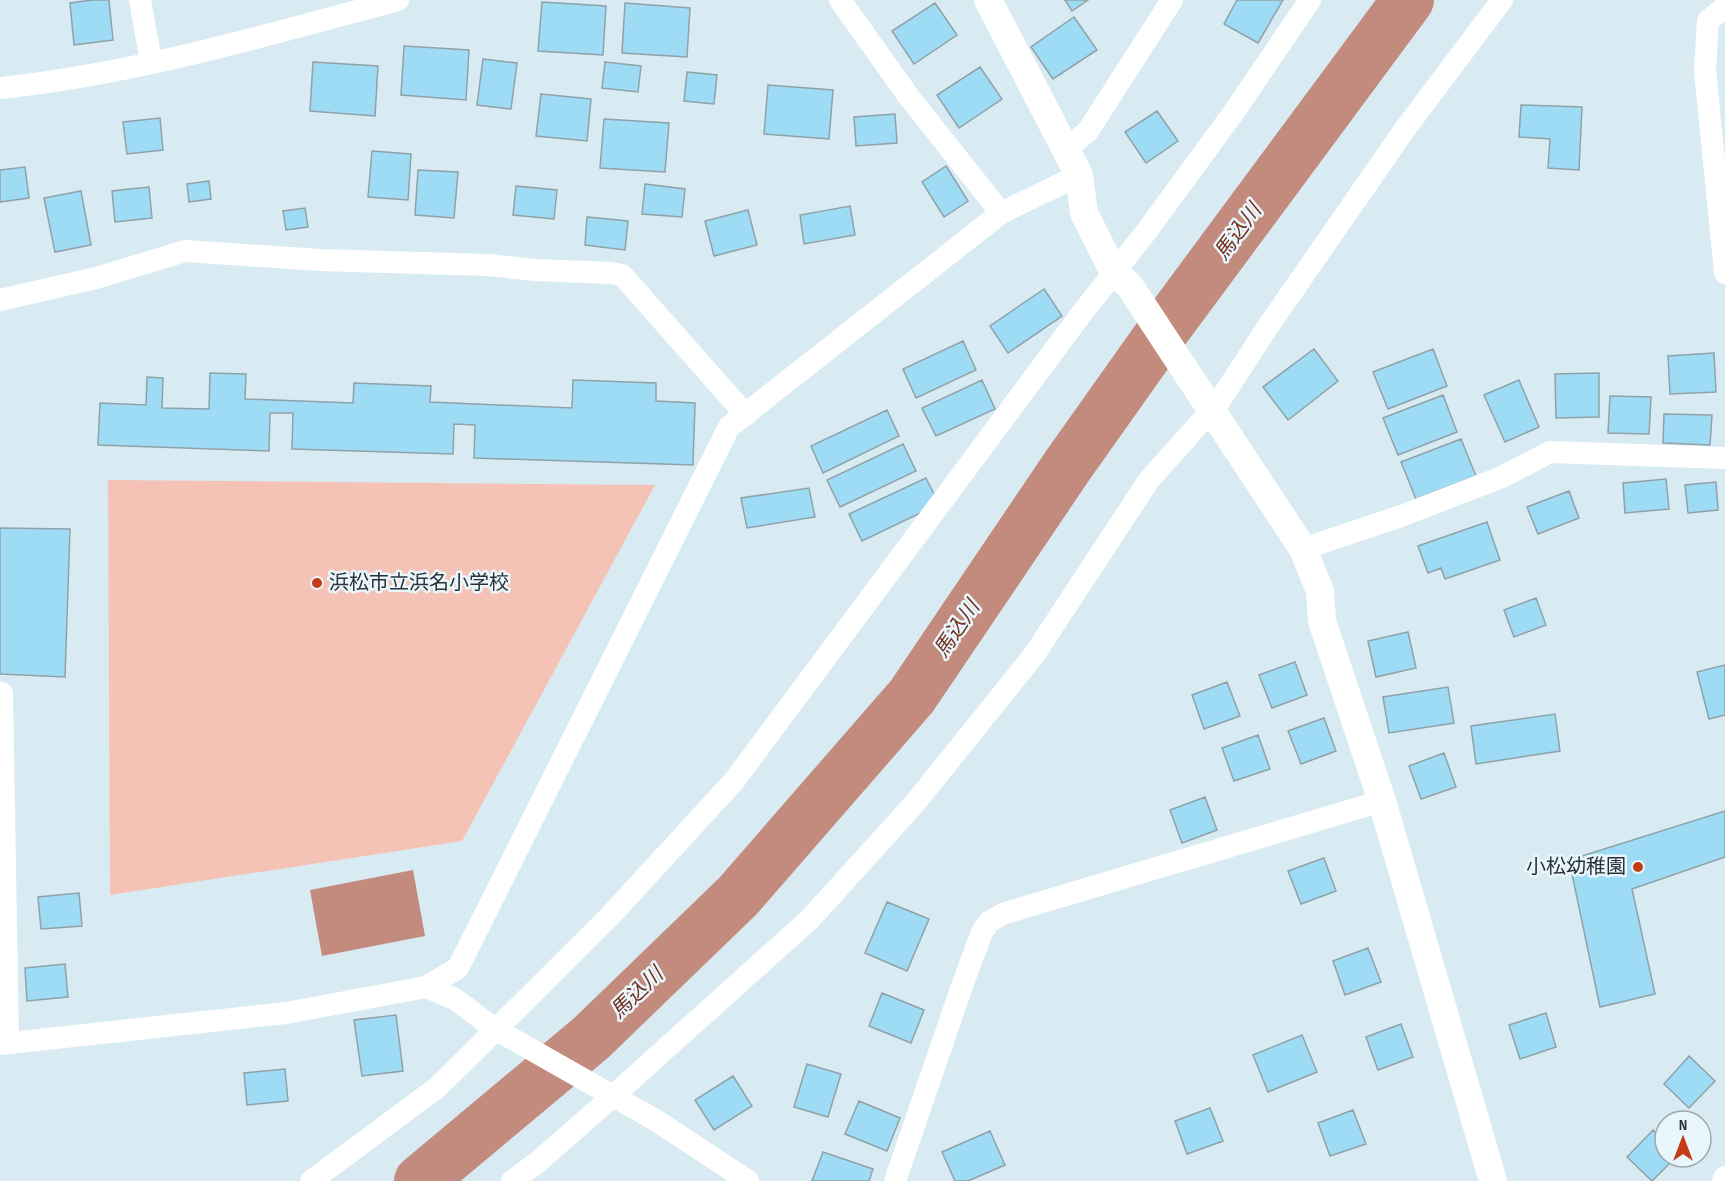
<svg xmlns="http://www.w3.org/2000/svg" width="1725" height="1181" viewBox="0 0 1725 1181" font-family="'Sofia Sans Condensed','Noto Sans JP',sans-serif">
	<rect width="100%" height="100%" fill="#d8ebf2"/>
	<path fill="#f5c3b6" d="M108,480L655,485L462,841L110,895Z"/>
	<path fill="#c38b7d" d="M413,870L425,936L322,956L310,890Z"/>
	<g fill="none" stroke-linecap="round" stroke-linejoin="round">
		<path stroke="#c38b7d" stroke-width="52" d="M420,1181L591,1038L738,896L912,696L1068,465L1163,331L1408,0"/>
	</g>
	<path fill="#9edcf5" stroke="#90a1a8" stroke-width="1.5" d="M92,0H109L113,40L74,45L70,3Z
		M1065,0H1088L1072,11Z
		M1237,0H1283L1258,43L1224,24Z
		M542,2L606,6L603,55L538,51Z
		M625,3L690,8L687,57L622,53Z
		M935,3L957,35L914,64L892,31Z
		M1074,17L1097,50L1053,79L1031,47Z
		M404,46L469,50L466,100L401,95Z
		M483,59L517,63L511,109L477,105Z
		M313,62L378,66L375,116L310,111Z
		M605,62L641,66L638,92L602,88Z
		M980,67L1002,99L959,128L937,95Z
		M687,72L717,75L714,104L684,101Z
		M768,85L833,90L829,139L764,134Z
		M541,94L591,99L587,141L536,136Z
		M1521,105L1582,107L1579,170L1548,168L1550,139L1519,137Z
		M1157,111L1178,141L1146,163L1125,132Z
		M895,114L897,143L856,146L854,117Z
		M160,118L163,150L127,154L123,122Z
		M604,119L669,123L665,172L600,168Z
		M372,151L411,154L408,200L368,197Z
		M946,166L968,201L944,217L922,182Z
		M25,167L29,198L0,202V170Z
		M418,170L458,172L454,218L415,215Z
		M209,181L211,199L189,202L187,184Z
		M645,184L685,189L682,217L642,214Z
		M516,186L557,190L554,219L513,215Z
		M149,187L152,218L115,222L112,191Z
		M81,191L91,245L55,252L44,198Z
		M850,206L855,235L804,244L800,215Z
		M305,208L308,227L286,230L283,211Z
		M748,210L757,245L714,256L705,221Z
		M587,217L628,221L625,250L585,245Z
		M1044,289L1062,316L1008,353L990,326Z
		M963,341L976,370L916,398L903,369Z
		M1314,349L1338,381L1288,420L1263,387Z
		M1433,349L1447,386L1388,409L1373,372Z
		M1714,353L1716,392L1670,394L1668,356Z
		M210,373L246,374L245,399L353,403L354,383L431,386L430,402L572,408L573,380L656,383V401L695,403L693,465L474,458L475,425L454,424L453,454L292,449L293,413H270L269,451L98,445L100,403L146,405L147,377L163,378L162,408L209,409Z
		M1599,373V417L1556,418L1555,374Z
		M982,380L995,409L936,436L922,408Z
		M1519,380L1539,427L1505,442L1484,395Z
		M1443,395L1457,432L1398,455L1383,418Z
		M1610,396L1651,397L1649,434L1608,433Z
		M887,410L899,436L823,473L811,446Z
		M1664,414L1712,415L1710,445L1663,443Z
		M1461,439L1476,476L1416,499L1401,462Z
		M903,444L916,471L840,507L827,480Z
		M926,478L939,504L862,541L849,514Z
		M1666,479L1669,509L1625,513L1623,483Z
		M1716,482L1718,510L1688,513L1685,485Z
		M809,488L815,517L747,528L741,498Z
		M1569,491L1579,518L1538,534L1527,507Z
		M1487,522L1500,560L1445,579L1441,568L1428,573L1418,546Z
		M0,528L70,529L65,677L0,674Z
		M1536,598L1546,625L1514,637L1504,610Z
		M1408,632L1416,668L1376,677L1368,641Z
		M1295,662L1307,695L1272,708L1259,675Z
		M1725,665V715L1709,719L1697,672Z
		M1227,682L1240,716L1204,729L1192,695Z
		M1448,687L1454,723L1389,733L1383,697Z
		M1555,714L1560,751L1476,764L1471,726Z
		M1324,718L1336,751L1301,764L1288,731Z
		M1258,735L1270,769L1234,781L1222,748Z
		M1444,753L1456,787L1421,799L1409,766Z
		M1205,797L1217,830L1182,843L1170,810Z
		M1725,811V857L1632,889L1655,994L1600,1007L1569,860Z
		M1324,858L1336,891L1301,904L1288,871Z
		M79,893L82,926L41,929L38,897Z
		M887,902L929,919L907,971L865,953Z
		M1368,948L1381,982L1345,995L1333,961Z
		M65,964L68,997L27,1001L25,968Z
		M882,993L924,1010L911,1043L869,1026Z
		M1546,1013L1556,1047L1520,1059L1509,1025Z
		M396,1015L403,1071L362,1076L354,1020Z
		M1401,1024L1413,1057L1378,1070L1366,1037Z
		M1302,1035L1317,1072L1268,1092L1253,1055Z
		M1689,1056L1715,1081L1689,1108L1664,1084Z
		M807,1064L841,1074L828,1117L794,1107Z
		M285,1069L288,1101L247,1105L244,1073Z
		M733,1076L752,1106L714,1130L695,1100Z
		M859,1101L900,1118L887,1151L845,1134Z
		M1210,1108L1223,1141L1187,1154L1175,1121Z
		M1353,1110L1366,1144L1330,1156L1318,1123Z
		M1653,1130L1665,1141V1157H1676L1652,1181L1627,1157Z
		M990,1131L1005,1165L968,1181H955L942,1152Z
		M823,1152L873,1169L869,1181H812Z"/>
	<g fill="none" stroke-linecap="round" stroke-linejoin="round">
		<path stroke="#fff" stroke-width="22" d="M140,0L151,62
			M840,0L909,97L1001,213
			M1725,7L1708,21L1705,70L1725,273
			M0,88C135,74 267,35 398,0
			M1065,150L1088,131L1172,0
			M0,300L96,278L185,251L320,260L488,265L536,270L611,273L622,275L746,415
			M1303,549L1401,516L1502,477L1550,452L1725,458
			M0,693H2L8,1043
			M426,987L455,999L495,1029L657,1121L748,1181
			M0,1044L286,1013L426,987L458,968L729,427L1001,213L1079,175
			M311,1181L438,1087L610,916L734,781L1082,313L1146,232L1234,112L1310,0
			M512,1181L538,1162L613,1096L810,919L915,803L1034,655L1149,480L1198,425L1213,411L1269,325L1405,129L1502,0
			M895,1181L962,986L982,932L989,922L1005,913L1382,801
			M1723,1181L1725,1177"/>
		<path stroke="#fff" stroke-width="28" d="M988,0L1079,175L1084,213L1114,273L1129,285L1303,549L1320,591L1322,621L1382,801L1493,1181"/>
	</g>
	<g fill="#c53b15" stroke="#e9f7fd" stroke-width="2">
		<circle cx="317" cy="583" r="6"/>
		<circle cx="1638" cy="867" r="6"/>
	</g>
	<g text-anchor="middle" dominant-baseline="central" stroke-width="5" stroke-linejoin="round" paint-order="stroke">
		<g font-size="20" fill="#2b3235" stroke="#e9f7fd" text-anchor="start">
			<text x="329" y="583">浜松市立浜名小学校</text>
			<text x="1626" y="867" text-anchor="end">小松幼稚園</text>
		</g>
		<g font-size="21" font-style="italic" fill="#742f1e" stroke="#e9f7fd">
			<text transform="translate(1238 232) rotate(-54)">馬込川</text>
			<text transform="translate(957 629) rotate(-56)">馬込川</text>
			<text transform="translate(637 993) rotate(-44)">馬込川</text>
		</g>
	</g>
	<g transform="translate(1683 1139)"><circle r="28" fill="#e9f7fd" stroke="#9da8ad" stroke-width="1.5"/>
	<path d="M0-4.5L10 22L0 15L-10 22Z" fill="#c53b15"/>
	<text y="-9" font-size="16" font-weight="bold" text-anchor="middle" fill="#2b3235">N</text>
	</g>
</svg>
